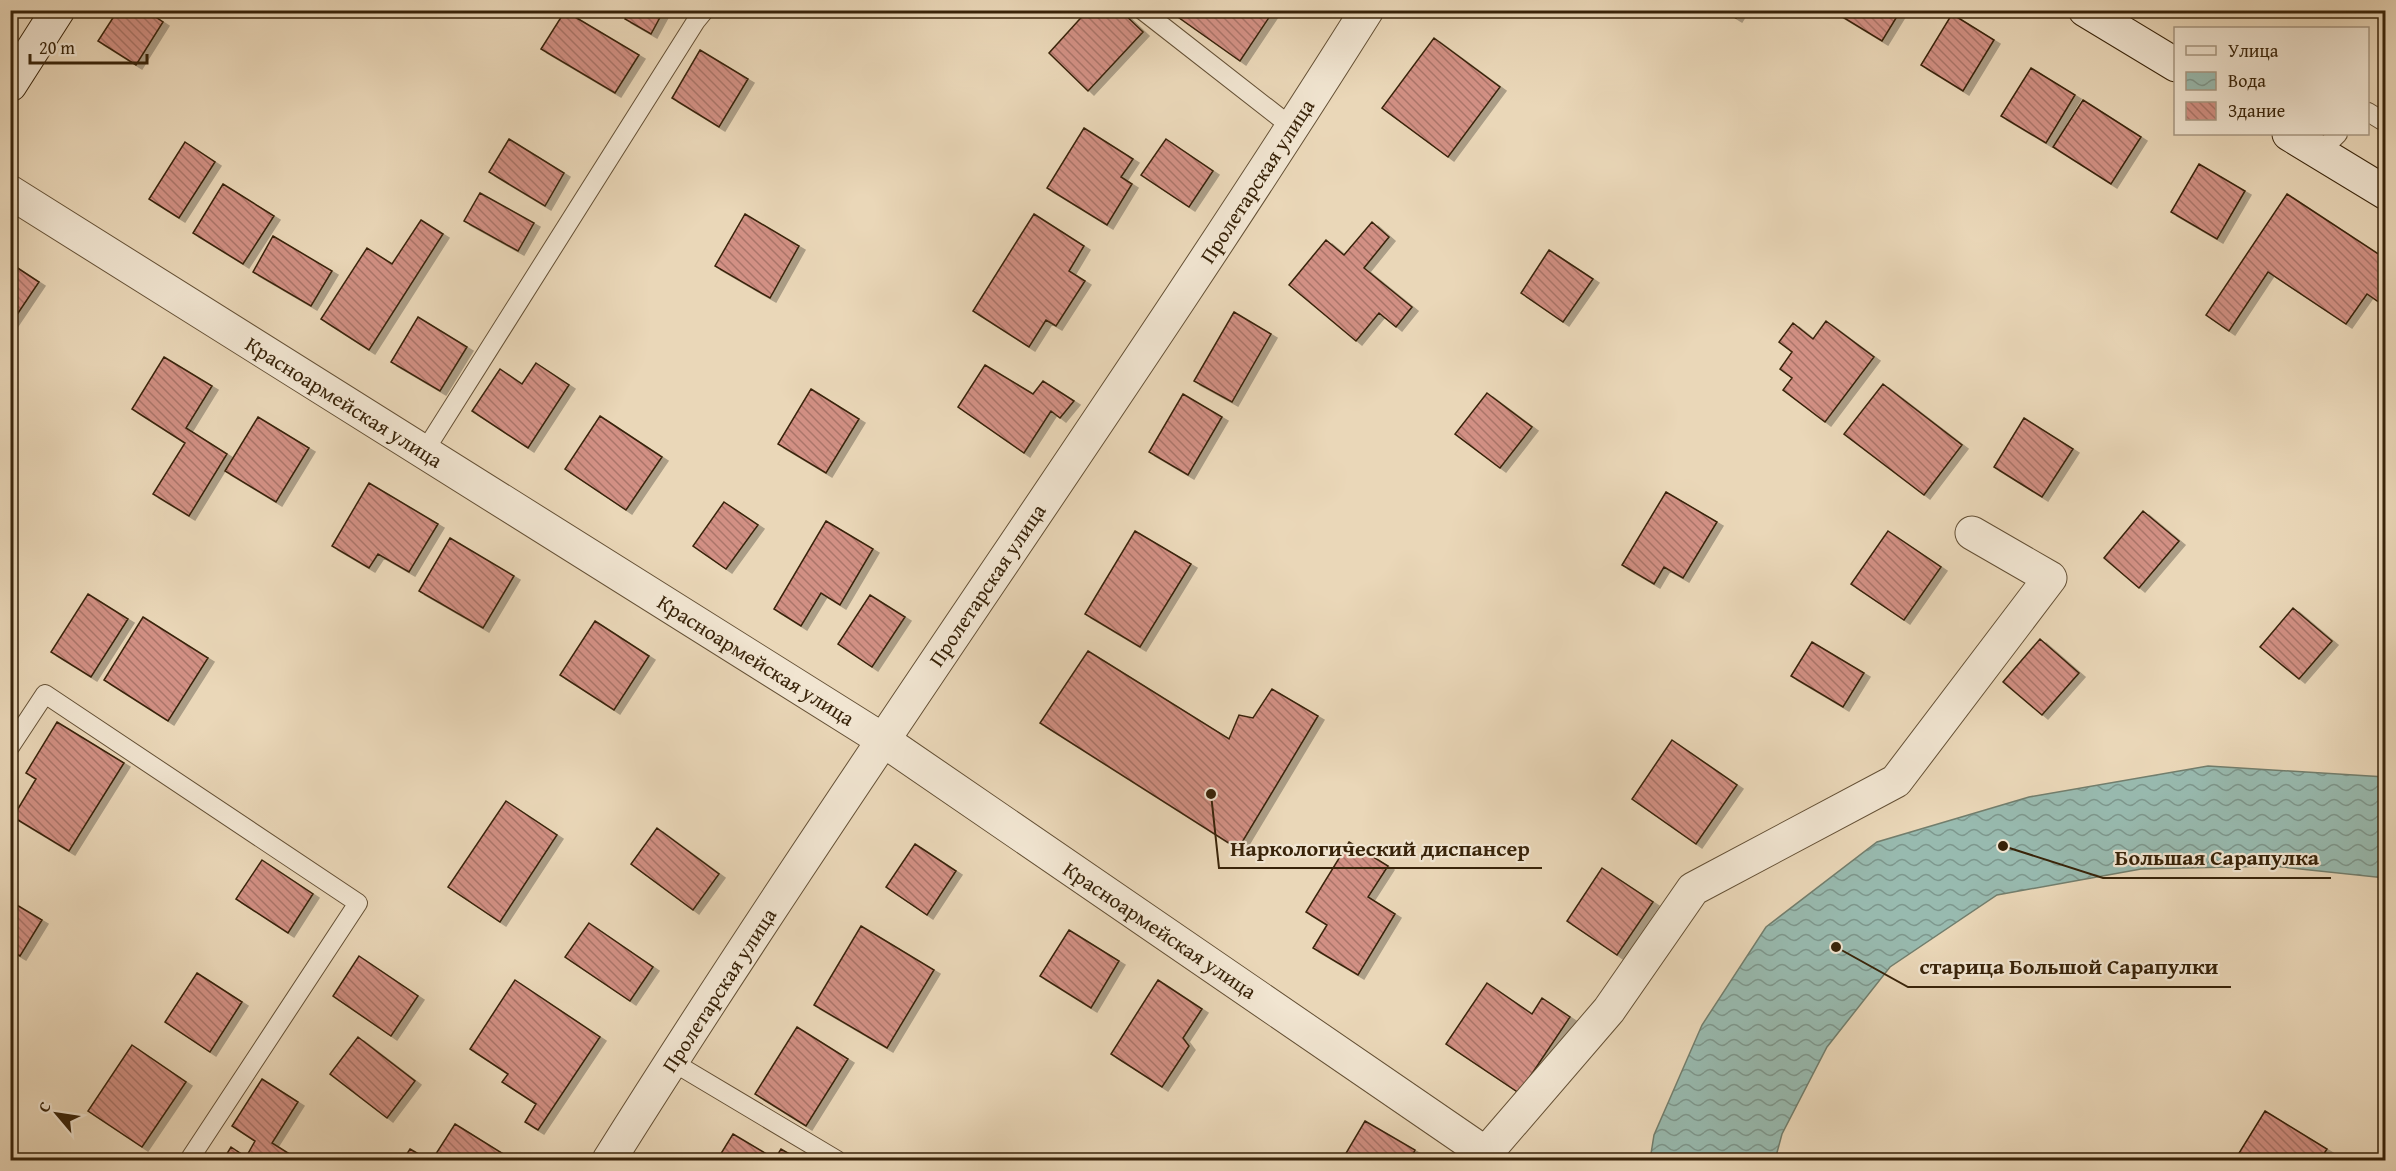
<svg xmlns="http://www.w3.org/2000/svg" width="2396" height="1171" viewBox="0 0 2396 1171" font-family="'Gentium Book Plus',serif">
	<defs>
		<pattern id="water-waves" width="16" height="10" patternUnits="userSpaceOnUse" patternTransform="scale(1.5)"><rect width="16" height="10" fill="#98baaf"/><path d="M0 5q4-4 8 0t8 0" fill="none" stroke="#7d978d"/></pattern>
		<pattern id="building-back-hatch" width="6" height="6" patternUnits="userSpaceOnUse" patternTransform="scale(1.5)"><rect width="6" height="6" fill="#d29084"/><path d="M-1 5l2 2M0 0l6 6M5-1l2 2" fill="none" stroke="#ab756a"/></pattern>
		<filter id="shadow"><feDropShadow dx="6" dy="4" stdDeviation="0" flood-color="#0004"/></filter>
	</defs>
	<rect width="100%" height="100%" fill="#ead7b8"/>
	<filter id="stains"><feTurbulence type="fractalNoise" baseFrequency=".00333" numOctaves="4"/><feColorMatrix values="0 0 0 0 .2 0 0 0 0 .09 0 0 0 0 .02 0 0 0 .5 -.17"/></filter>
	<radialGradient id="worn" r=".72"><stop offset=".6" stop-color="#630" stop-opacity="0"/><stop offset="1" stop-color="#630" stop-opacity=".3"/></radialGradient>
	<path fill="url(#water-waves)" stroke="#727e6d" stroke-width="1.5" d="M2208,766L2385,777V878L2273,866L2141,869L1997,895L1890,967L1827,1047L1782,1134L1775,1160H1650L1654,1135L1702,1025L1766,927L1877,842L2029,797Z"/>
	<path fill="url(#building-back-hatch)" stroke="#382309" stroke-width="1.5" filter="url(#shadow)" d="M118,10H145L163,22L136,65L98,41Z
		M630,10H664L651,34L625,19Z
		M1088,10H1120L1143,32L1088,91L1049,53Z
		M1168,10H1274L1240,61Z
		M1723,10H1741L1736,18Z
		M1831,10H1901L1882,41Z
		M565,11L639,55L615,93L541,49Z
		M1952,14L1994,40L1963,91L1921,65Z
		M1434,38L1500,87L1448,157L1382,108Z
		M700,50L748,79L719,127L672,98Z
		M2031,68L2075,95L2046,143L2001,116Z
		M2083,100L2141,137L2111,184L2053,147Z
		M1084,128L1133,159L1121,177L1132,184L1107,225L1047,188Z
		M509,139L564,173L545,206L489,172Z
		M1166,139L1213,171L1189,207L1141,175Z
		M185,142L215,162L179,218L149,199Z
		M2199,164L2245,191L2217,239L2171,212Z
		M223,184L274,216L243,264L193,233Z
		M480,193L534,223L518,251L464,221Z
		M2287,194L2386,259V307L2367,294L2346,324L2268,272L2229,331L2206,315Z
		M745,214L799,246L770,298L715,266Z
		M1034,214L1084,246L1069,271L1085,281L1056,326L1046,320L1029,347L973,311Z
		M421,220L443,234L369,350L321,319L367,248L392,264Z
		M1372,222L1389,237L1364,268L1412,307L1396,327L1379,313L1356,341L1289,285L1326,240L1344,255Z
		M273,236L332,271L311,306L253,272Z
		M1549,250L1593,279L1563,322L1521,293Z
		M10,263L39,282L10,325Z
		M1234,312L1271,334L1232,402L1194,381Z
		M418,317L467,347L440,391L391,362Z
		M1826,321L1874,357L1825,422L1783,390L1792,378L1780,369L1792,352L1779,342L1793,323L1813,339Z
		M164,357L212,386L186,428L227,454L189,516L153,494L185,443L132,409Z
		M536,363L569,385L528,448L472,411L500,369L522,384Z
		M985,365L1033,394L1043,381L1074,401L1060,418L1051,411L1024,453L958,407Z
		M1883,384L1962,445L1924,495L1844,434Z
		M811,389L859,419L826,473L778,444Z
		M1487,393L1532,427L1500,468L1455,434Z
		M1183,394L1222,417L1188,475L1149,452Z
		M600,416L662,457L626,510L565,469Z
		M258,417L309,448L276,502L225,471Z
		M2024,418L2073,449L2042,497L1994,467Z
		M369,483L438,524L409,572L378,554L369,568L332,546Z
		M1666,492L1717,522L1683,578L1664,567L1654,584L1622,565Z
		M724,502L758,525L726,569L693,546Z
		M2143,511L2179,541L2139,588L2104,558Z
		M826,521L873,549L840,605L821,593L801,626L774,609Z
		M1135,531L1191,564L1140,647L1085,614Z
		M1888,531L1941,567L1904,620L1851,584Z
		M450,538L514,576L483,628L419,591Z
		M88,594L128,619L91,677L51,652Z
		M870,595L905,617L872,667L838,644Z
		M2293,608L2332,641L2299,679L2260,647Z
		M143,617L208,658L168,721L104,680Z
		M595,621L649,656L614,710L560,675Z
		M2040,639L2079,673L2042,715L2003,682Z
		M1812,642L1864,673L1843,707L1791,676Z
		M1088,651L1229,739L1239,715L1253,718L1272,689L1318,716L1238,849L1040,723Z
		M57,722L124,763L69,851L13,817L36,779L26,773Z
		M1672,740L1737,785L1696,844L1632,799Z
		M506,801L557,835L500,922L448,887Z
		M657,828L719,874L693,910L631,864Z
		M1349,842L1388,866L1368,897L1395,914L1358,975L1313,948L1327,925L1306,912Z
		M915,844L956,871L927,915L886,887Z
		M262,860L313,894L288,933L236,899Z
		M1602,868L1653,902L1617,955L1567,921Z
		M10,901L42,920L20,956L10,950Z
		M589,923L653,967L630,1001L565,957Z
		M861,926L934,970L887,1048L814,1005Z
		M1069,930L1119,961L1091,1008L1040,976Z
		M359,956L418,996L391,1036L333,996Z
		M197,973L242,1002L210,1052L165,1022Z
		M515,980L600,1037L538,1130L525,1122L536,1104L502,1082L508,1074L470,1049Z
		M1158,980L1202,1009L1183,1038L1189,1046L1162,1087L1111,1054Z
		M1487,983L1532,1014L1542,998L1570,1017L1519,1093L1446,1044Z
		M797,1027L848,1059L806,1126L755,1094Z
		M358,1037L415,1081L387,1118L330,1074Z
		M132,1045L186,1082L142,1147L88,1111Z
		M262,1079L298,1102L272,1143L296,1158L295,1160H223L231,1147L246,1157L255,1141L232,1126Z
		M2265,1111L2327,1149L2320,1160H2240L2236,1158Z
		M1365,1121L1415,1150L1410,1160H1342Z
		M455,1124L513,1160H432Z
		M733,1134L775,1159L781,1149L800,1160H717Z
		M410,1149L429,1160H403Z"/>
	<g fill="none" stroke-linecap="round" stroke-linejoin="round">
		<g stroke="#645035" stroke-width="20">
			<path id="lane" d="M1142,10L1293,128
				M2368,112L2386,123
				M2320,152L2338,134
				M424,452L696,21L705,10
				M10,747L45,694L358,903L189,1160
				M671,1061L837,1160"/>
		</g>
		<g stroke="#645035" stroke-width="35">
			<path id="street" d="M10,192L883,740L1485,1153
				M609,1160C853,771 1122,399 1367,10
				M1480,1160L1609,1010L1693,889L1896,781L2050,578L1972,533"/>
		</g>
		<g stroke="#382309" stroke-width="35">
			<path id="secondary" d="M2085,10L2176,65
				M10,85L58,10
				M2289,134L2386,193"/>
		</g>
		<use href="#lane" stroke="#f1e5d1" stroke-width="18"/>
		<use href="#street" stroke="#f1e5d1" stroke-width="33"/>
		<use href="#secondary" stroke="#f1e5d1" stroke-width="33"/>
	</g>
	<g text-anchor="middle" dominant-baseline="central" stroke-width="4.5" stroke-linejoin="round" paint-order="stroke">
		<g font-size="21" fill="#382309" stroke="#f1e5d1">
			<text transform="translate(1257 181) rotate(-57)">Пролетарская улица</text>
			<text transform="translate(344 402) rotate(32)">Красноармейская улица</text>
			<text transform="translate(987 585) rotate(-56)">Пролетарская улица</text>
			<text transform="translate(756 660) rotate(32)">Красноармейская улица</text>
			<text transform="translate(1160 930) rotate(34)">Красноармейская улица</text>
			<text transform="translate(719 990) rotate(-57)">Пролетарская улица</text>
		</g>
	</g>
	<path fill="none" stroke="#382309" stroke-width="2" d="M1211 794L1219 868H1542M2003 846L2103 878H2331M1836 947L1908 987H2231"/>
	<g fill="#382309" stroke="#f1e5d1" stroke-width="2">
		<circle cx="1211" cy="794" r="6"/>
		<circle cx="2003" cy="846" r="6"/>
		<circle cx="1836" cy="947" r="6"/>
	</g>
	<g font-size="22" text-anchor="middle" font-weight="bold" fill="#382309" stroke="#f1e5d1" stroke-width="4.5" stroke-linejoin="round" paint-order="stroke">
		<text x="1380" y="856">Наркологический диспансер</text>
		<text x="2217" y="865">Большая Сарапулка</text>
		<text x="2069" y="974">старица Большой Сарапулки</text>
	</g>
	<rect width="2396" height="1171" fill="none" stroke="#ead7b8" stroke-width="36"/>
	<rect x="12" y="12" width="2372" height="1147" fill="none" stroke="#382309" stroke-width="3"/>
	<rect x="18" y="18" width="2360" height="1135" fill="none" stroke="#382309" stroke-width="1.5"/>
	<rect x="2174" y="27" width="195" height="108" fill="#f1e5d1" stroke="#a79781" stroke-width="1.5"/>
	<rect x="2186" y="46" width="30" height="9" fill="#f1e5d1" stroke="#a79781" stroke-width="1.5"/>
	<text x="2228" y="57" font-size="18" fill="#382309">Улица</text>
	<rect x="2186" y="72" width="30" height="18" fill="url(#water-waves)" stroke="#a79781" stroke-width="1.5"/>
	<text x="2228" y="87" font-size="18" fill="#382309">Вода</text>
	<rect x="2186" y="102" width="30" height="18" fill="url(#building-back-hatch)" stroke="#a79781" stroke-width="1.5"/>
	<text x="2228" y="117" font-size="18" fill="#382309">Здание</text>
	<g transform="translate(57 1114) rotate(299)" stroke="#f1e5d1" stroke-width="4.5" paint-order="stroke">
	<path d="M0-4.5L10 22L0 15L-10 22Z" fill="#382309"/>
	<text y="-9" font-size="16" font-weight="bold" text-anchor="middle" fill="#382309">С</text>
	</g>
	<path d="M30 54v9h117v-9" fill="none" stroke="#382309" stroke-width="3"/>
	<text x="39" y="54" font-size="18" fill="#382309" stroke="#f1e5d1" stroke-width="4.5" paint-order="stroke">20 m</text>
	<rect width="100%" height="100%" filter="url(#stains)"/>
	<rect width="100%" height="100%" fill="url(#worn)"/>
</svg>
